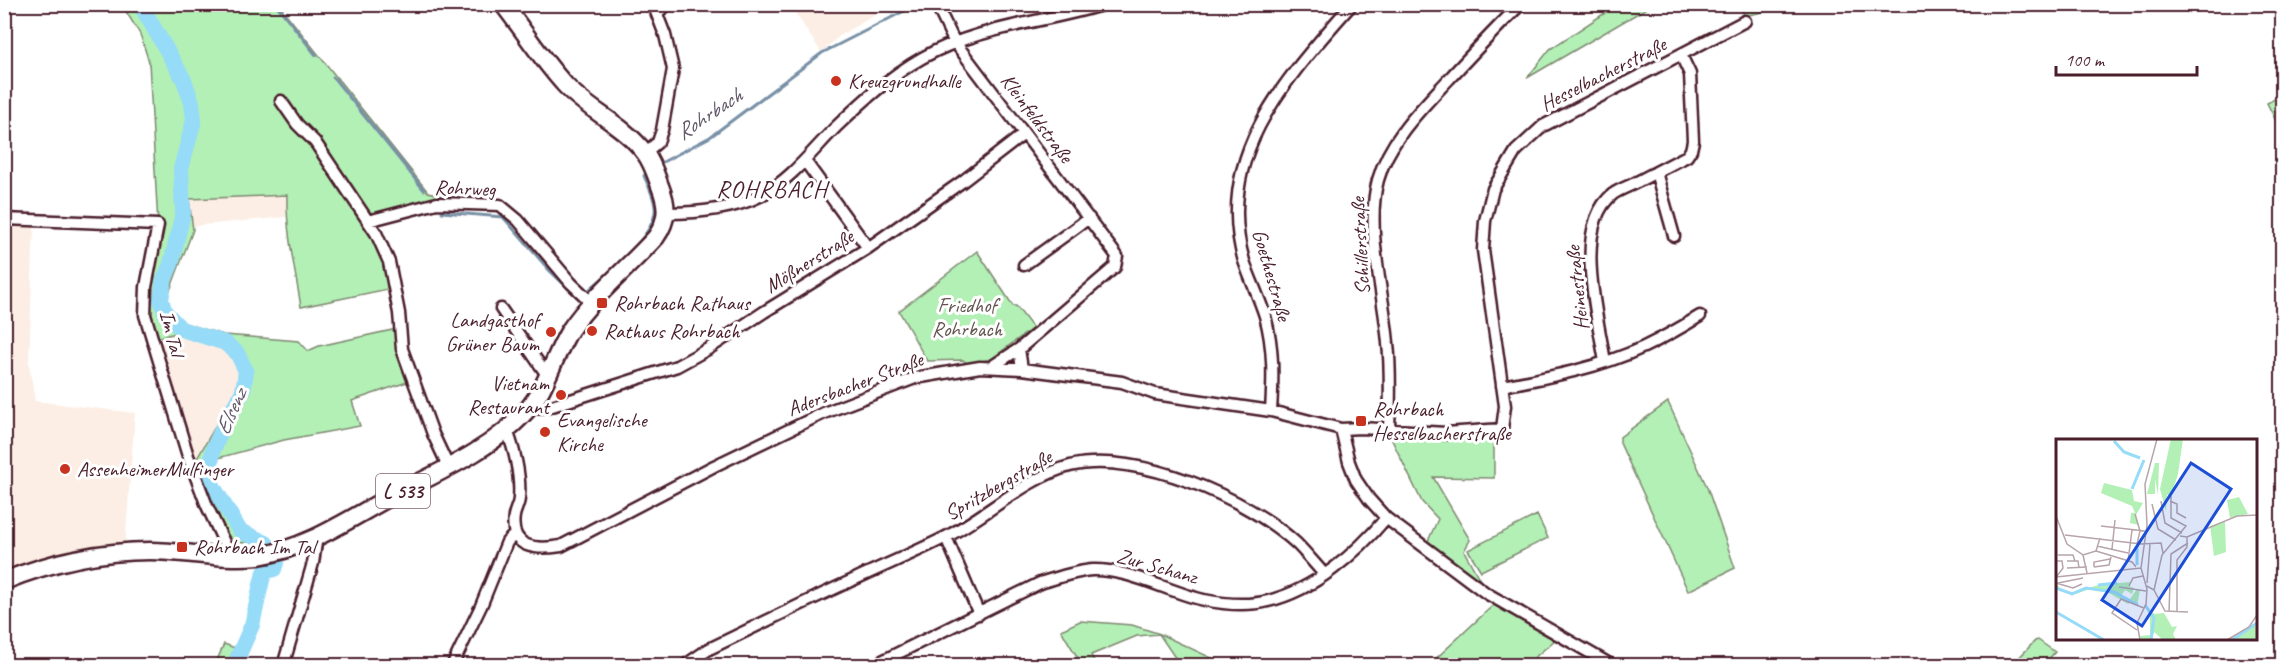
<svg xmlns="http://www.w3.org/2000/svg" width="2287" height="670" viewBox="0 0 2287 670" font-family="Caveat,sans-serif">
	<rect width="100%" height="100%" fill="#fff"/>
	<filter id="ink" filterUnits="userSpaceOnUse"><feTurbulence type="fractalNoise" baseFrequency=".0167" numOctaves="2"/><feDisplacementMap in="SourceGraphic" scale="12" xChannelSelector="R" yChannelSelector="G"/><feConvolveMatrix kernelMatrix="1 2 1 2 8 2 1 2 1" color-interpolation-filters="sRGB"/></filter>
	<g filter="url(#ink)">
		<path fill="#fceee4" d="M790,5H881L884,10L842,34L821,52Z
			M288,194L286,217L192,226L189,199Z
			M5,224L34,225L29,364L35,401L135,413L125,546L5,573Z
			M176,333L186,334L231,352L242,372L238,386L194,464L152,339Z"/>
		<path fill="#b3f0b6" stroke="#7e8870" stroke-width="1.5" d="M122,5H279L428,192L445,196L446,201L384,215L365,211L359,218C379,234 384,264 388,289L301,307C295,269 286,233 287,195L189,199L193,230L164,306L175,320L224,335L299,341L308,351L319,346L397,329L410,381L352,401L360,426L284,440L218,458C218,466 215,475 217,482C222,504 239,528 255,543C247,543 239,544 232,539C220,531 201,480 194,464L238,386L242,372L231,352L186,334L176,333L152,339L145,315L158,225L149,62L140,34Z
			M1617,5H1652L1527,78L1550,49Z
			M1739,5H1793L1745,16Z
			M2282,95V133L2267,103Z
			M977,251L1013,306H1016L1033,328L991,359L968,364L963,360L927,361L899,311Z
			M1668,402L1707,487L1735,568L1688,591L1620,443V437Z
			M1494,435V478L1433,477L1470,540L1464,551L1485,589L1428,541L1438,519L1422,502L1391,438L1447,441Z
			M1537,515L1548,538L1481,571L1468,550Z
			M1501,598L1563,633L1526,665L1428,666Z
			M1080,621L1132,625L1160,634L1216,660L1180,665L1159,634L1137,636L1091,655L1096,665H1082L1061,630Z
			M2038,640L2055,652L2043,665H2012L2035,641Z
			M224,644L246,652L243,665H215Z"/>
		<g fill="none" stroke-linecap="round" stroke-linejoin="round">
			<path stroke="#7890a6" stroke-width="3" d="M276,4L316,55
				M333,77L424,190
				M659,164L710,137L822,53L914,6
				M442,212L503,217L550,271L576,296
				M589,290C608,273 658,234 655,207C654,196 648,185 644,176L648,171"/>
			<path stroke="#96dbf8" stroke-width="16" d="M140,4L184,80L192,103L194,120L181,169L183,213L171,264L164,280L161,300L165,312L181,329L225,343L237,353L246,371L243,391L226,420L213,450L211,464V477L213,486L240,531L266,543L272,550L276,563L274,569L265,572L262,580L252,625L234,666"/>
			<g stroke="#4a1f2b" stroke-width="15">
				<path id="minor" d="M936,4L954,41L1117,256L1115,267L1019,349L1022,369
					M657,13L668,4
					M281,101L297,124L315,142L376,233L389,262L399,313L402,349L433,434L448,466
					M645,153L658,142L662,130L673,69L665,35L653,4
					M805,161L868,248
					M1656,172L1674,236
					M666,213C698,213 731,210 760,196C791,180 813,150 837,126C863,101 890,76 922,58C979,26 1044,23 1105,4
					M4,219L158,225L146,287L145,315L188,456L207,506L230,555
					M368,221L437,203L500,205L518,220L571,283L593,304
					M1024,265L1089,218
					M501,309L547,375
					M1605,362C1598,317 1572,226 1613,194C1620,189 1630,186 1637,182C1654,173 1670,165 1687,156L1691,150L1693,141L1690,74L1681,55
					M991,367L1019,349
					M1502,386C1550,377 1599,368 1644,347C1663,338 1682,327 1700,316
					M529,408L549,407L677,366L708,349L764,312L868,248L963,181L1024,134
					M1271,411C1273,379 1274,348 1265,316C1259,297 1250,279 1244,261C1213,155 1288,77 1352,4
					M1341,429L1349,462L1356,480L1369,499L1386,518L1486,593L1613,666
					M1389,429C1390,401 1391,371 1388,343C1384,295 1365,226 1378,180C1389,140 1421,109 1448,80C1472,54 1495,29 1521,4
					M507,430C515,452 521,475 519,498C519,504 515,510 514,516C509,549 537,550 561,546L714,466L824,413L915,378L980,367L1022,369L1122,382L1155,394L1271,411L1341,429L1361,428L1446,433L1502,429L1505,406L1483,250L1485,221L1493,189L1516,151L1543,126L1745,21
					M946,537L979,614
					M283,666L313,563L317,536
					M452,666L481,606L507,542L515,534
					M684,666L709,649C757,626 804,602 853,580C883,566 914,553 944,538C984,518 1027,477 1070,466C1137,450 1248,498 1297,544C1306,553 1315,564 1324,574
					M872,666L1040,583C1057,578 1075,571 1093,570C1129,569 1169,592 1204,600C1224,604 1248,606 1268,601C1314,590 1356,554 1386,518"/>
			</g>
			<g stroke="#4a1f2b" stroke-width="21">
				<path id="primary" d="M4,581C51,562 99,551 150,551C185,551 223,560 258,556C306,549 349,519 390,497C437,473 492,450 527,410C547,388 554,355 570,330C593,296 628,268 656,237C668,220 668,206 660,186C656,175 652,162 645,153C623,124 589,111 565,85C542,60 524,31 503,4"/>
			</g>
			<use href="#minor" stroke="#fff" stroke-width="10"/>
			<use href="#primary" stroke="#fff" stroke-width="16"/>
		</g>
	</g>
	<g fill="#c8321e" stroke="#fff" stroke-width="2">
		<circle cx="836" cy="81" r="6"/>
		<rect x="596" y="297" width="12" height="12" rx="3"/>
		<circle cx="592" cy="331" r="6"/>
		<circle cx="551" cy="332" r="6"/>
		<circle cx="561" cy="395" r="6"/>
		<rect x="1355" y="415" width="12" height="12" rx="3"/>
		<circle cx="545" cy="432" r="6"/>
		<circle cx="65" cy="469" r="6"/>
		<rect x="176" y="541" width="12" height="12" rx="3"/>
	</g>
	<g text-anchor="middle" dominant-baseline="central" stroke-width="6" stroke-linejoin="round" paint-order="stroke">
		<rect fill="#fff" stroke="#80626b" stroke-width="1.5" x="376" y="474" width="54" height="34" rx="4.5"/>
		<g font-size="20" font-weight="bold" fill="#4a1f2b">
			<text x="403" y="491">L 533</text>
		</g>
		<g font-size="21" fill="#4a1f2b" stroke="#fff">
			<text transform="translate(1603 74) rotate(-27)">Hesselbacherstraße</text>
			<text transform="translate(1037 118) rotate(53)">Kleinfeldstraße</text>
			<text transform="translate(465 188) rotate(2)">Rohrweg</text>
			<text transform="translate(1360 246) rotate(-93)">Schillerstraße</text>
			<text transform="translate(809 261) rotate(-32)">Mößnerstraße</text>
			<text transform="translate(1272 275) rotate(74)">Goethestraße</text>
			<text transform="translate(1577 288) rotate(-96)">Heinestraße</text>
			<text transform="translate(172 333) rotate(76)">Im Tal</text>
			<text transform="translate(855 384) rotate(-21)">Adersbacher Straße</text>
			<text transform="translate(998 485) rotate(-30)">Spritzbergstraße</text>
			<text transform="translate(1157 566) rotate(16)">Zur Schanz</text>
		</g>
		<g font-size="21" fill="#4a1f2b" stroke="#fff" text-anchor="start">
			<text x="848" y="81">Kreuzgrundhalle</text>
			<text x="614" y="303">Rohrbach Rathaus</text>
			<text x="539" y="320" text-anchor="end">Landgasthof<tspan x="539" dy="24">Grüner Baum</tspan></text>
			<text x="604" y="331">Rathaus Rohrbach</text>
			<text x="549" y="383" text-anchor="end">Vietnam<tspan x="549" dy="24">Restaurant</tspan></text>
			<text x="1373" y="409">Rohrbach<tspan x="1373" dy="24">Hesselbacherstraße</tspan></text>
			<text x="557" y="420">Evangelische<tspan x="557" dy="24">Kirche</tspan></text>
			<text x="77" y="469">AssenheimerMulfinger</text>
			<text x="194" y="547">Rohrbach Im Tal</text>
		</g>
		<g font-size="21" fill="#64534e" stroke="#fff">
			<text x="967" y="305">Friedhof<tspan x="967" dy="24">Rohrbach</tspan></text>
		</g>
		<g font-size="22" font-style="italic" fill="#615768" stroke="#fff">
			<text transform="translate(709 114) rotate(-34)">Rohrbach</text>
			<text transform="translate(231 412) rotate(-66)">Elsenz</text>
		</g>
		<g font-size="24" letter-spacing="1.5" fill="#4a1f2b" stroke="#fff">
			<text x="772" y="189">ROHRBACH</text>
		</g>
	</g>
	<g transform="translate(2056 439)">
		<rect width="201" height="201" fill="#fff"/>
		<path d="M115,0H127L122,35L115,57L111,56L110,72L104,50ZM99,24H103L102,56L99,40V55H91ZM48,44L76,51L78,62L87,64L80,76L83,86L74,84L75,74H79L76,67L45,54ZM183,58L192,75L174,79L171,61ZM169,82L170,113L158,117L154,87ZM74,143L73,147L78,149L76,155L69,151L65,157L72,163L81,150L84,151L81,167L77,161L72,165L53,154L34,150L16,156L0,150L2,145L3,150L18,154L42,146ZM94,172L99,175L108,174L116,188L121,187L117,195L120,201H107L98,193L96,201H85L84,197L94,196ZM201,183V201H172L199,186Z" fill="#b3f0b6"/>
		<path fill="none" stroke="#96dbf8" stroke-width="3" d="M58,2L68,13L84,19M76,50L88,21M81,126V107M42,146L61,144M0,149L16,155L30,149L58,153L82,166M89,166L98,179L95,201M0,173L48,201M176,201L201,184"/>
		<path fill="none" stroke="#b7a5aa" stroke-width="1.5" d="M105,62L109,84L126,94M114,62L121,65V74L130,79M96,65L102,90L120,101M79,75L84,92L81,105M0,77L11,105L27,116L31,134M45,87L89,92M9,96L85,105L105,104L107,114M124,97L131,98L181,77L201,76M41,107L72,114M56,110L59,81M40,112L76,123L80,128M2,116H17L19,122M27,116L40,112L44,99M0,122H6L7,129L1,137M11,122H22L23,129M72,122L76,91M38,128L53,126L55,118M38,128V123L54,120M11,129L31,128M85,129L91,86L89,45L101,0M0,138L85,129L91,150L90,165L81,184L84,201M0,144L17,149L26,145M2,144L27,139M91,144L94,105M73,147L77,139L87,137M91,147L98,151L109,172L132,173M63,148L90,152M98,151L106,116L130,87L115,79V57M113,173L115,115L132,104M121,173V121L131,108V98M81,191L56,174L65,160L88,169M171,201L193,188L201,176"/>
		<path fill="#1d4ed8" fill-opacity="0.15" stroke="#1d4ed8" stroke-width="3" d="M135,24L175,50L86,187L46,161Z"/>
		<rect width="201" height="201" fill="none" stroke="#4a1f2b" stroke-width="3"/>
	</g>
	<rect width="2287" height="670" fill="none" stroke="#fff" stroke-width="24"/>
	<rect x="12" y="12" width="2263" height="646" fill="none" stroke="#4a1f2b" stroke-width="2" filter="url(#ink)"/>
	<path d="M2056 66v9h141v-9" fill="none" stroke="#4a1f2b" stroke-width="3"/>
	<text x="2065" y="66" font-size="18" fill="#4a1f2b" stroke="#ffffff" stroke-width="4.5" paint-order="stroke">100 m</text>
</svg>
